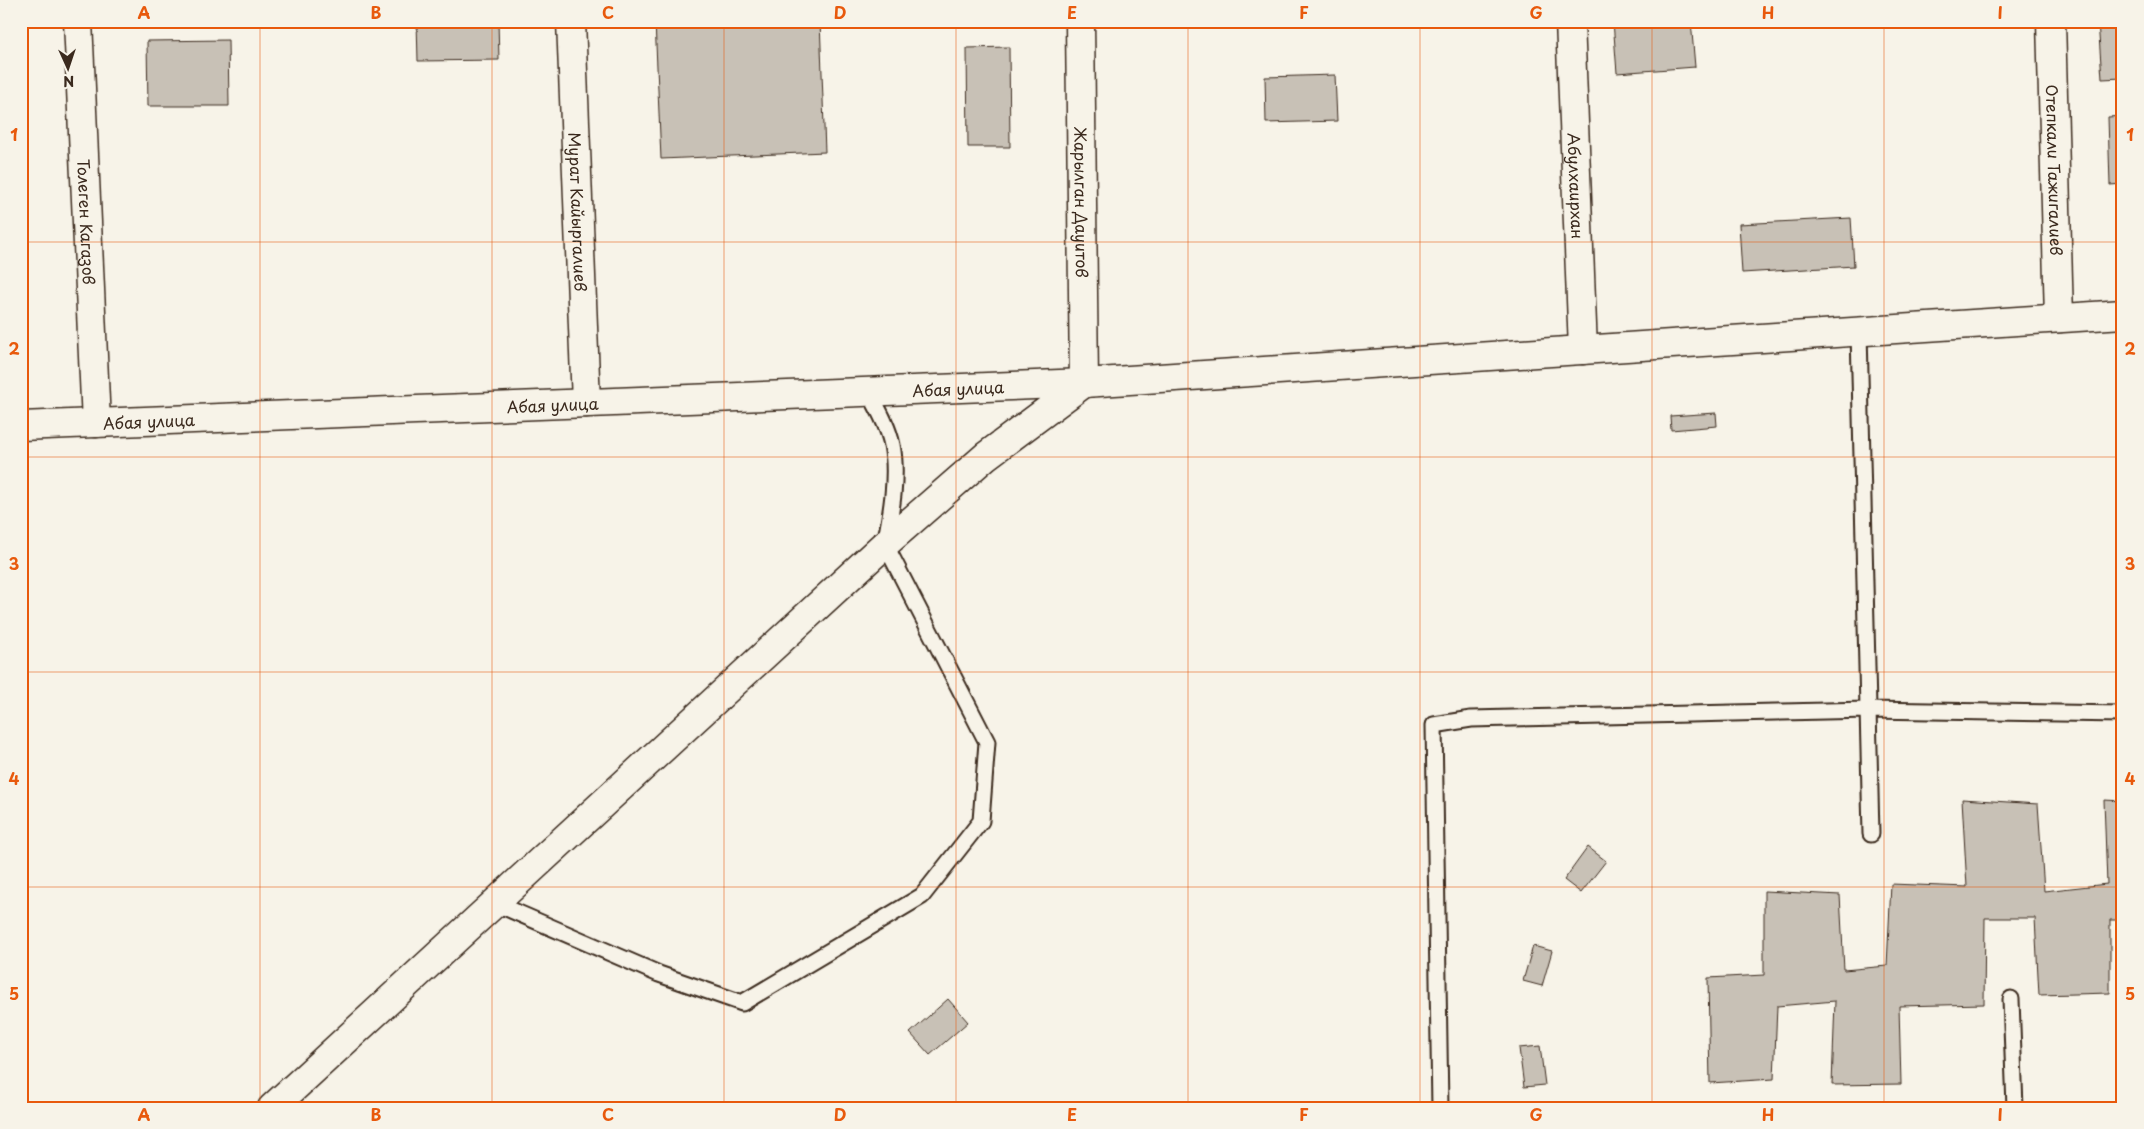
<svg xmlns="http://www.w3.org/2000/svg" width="2144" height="1129" viewBox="0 0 2144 1129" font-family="'Playpen Sans',sans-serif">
	<rect width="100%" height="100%" fill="#f7f3e8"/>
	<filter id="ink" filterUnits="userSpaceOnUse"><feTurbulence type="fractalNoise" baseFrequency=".02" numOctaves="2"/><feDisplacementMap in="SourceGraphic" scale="10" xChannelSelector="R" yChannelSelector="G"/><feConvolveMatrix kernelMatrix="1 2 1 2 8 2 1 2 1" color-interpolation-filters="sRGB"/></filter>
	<g filter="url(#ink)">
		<path fill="#c8c1b6" stroke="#3b2a1e" d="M417,21H498L499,60L418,61Z
			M655,21H820L825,152L661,159Z
			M1613,21H1691L1695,67L1617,73Z
			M1928,21H1995L1929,25Z
			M2098,21H2123V78L2102,79Z
			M228,40L229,106H148L147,41Z
			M1009,47L1010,147H968L967,48Z
			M1335,75L1337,121L1266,123L1265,77Z
			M2123,116V184L2110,185L2108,117Z
			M1851,218L1854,266L1742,273L1739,224Z
			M1716,413L1717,426L1671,430L1670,416Z
			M1962,799L2038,804L2044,891L2107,884L2104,800L2123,801V920H2110V993L2039,995L2035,918H1985L1984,1004L1899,1006L1901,1084L1832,1085L1835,1001L1777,1006L1774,1079L1710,1083L1708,978L1764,975V891L1840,895L1844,970L1887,966L1891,884L1967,887Z
			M1588,847L1606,861L1581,893L1564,880Z
			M1533,946L1552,951L1542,986L1523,981Z
			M948,999L968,1022L930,1055L910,1033Z
			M1540,1046L1545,1085L1524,1087L1519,1048Z"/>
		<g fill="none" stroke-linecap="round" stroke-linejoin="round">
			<g stroke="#3b2a1e" stroke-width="19">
				<path id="lane" d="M1859,332L1871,834
					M495,903L659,974L742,1003L922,896L981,821L987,742L885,544C891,514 898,476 892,445C888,426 878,409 869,392
					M2011,999L2015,1108
					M1440,1108L1434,725L1471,719L1868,710L2123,714"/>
			</g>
			<g stroke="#3b2a1e" stroke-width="31">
				<g id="street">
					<path id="s1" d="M78,21L96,423"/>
					<path id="s2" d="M571,21L586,403"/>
					<path id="s3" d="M1570,21L1583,350"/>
					<path id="s4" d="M2051,21L2059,318"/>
				</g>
			</g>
			<g stroke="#3b2a1e" stroke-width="31">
				<g id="secondary">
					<path id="s5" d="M1080,21L1084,383"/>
					<path id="s6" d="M21,426L1084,383L2123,314"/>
					<path d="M272,1108L885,544L986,456L1084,383"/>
				</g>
			</g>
			<use href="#lane" stroke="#f7f3e8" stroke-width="15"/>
			<use href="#street" stroke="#f7f3e8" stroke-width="28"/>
			<use href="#secondary" stroke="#f7f3e8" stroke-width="28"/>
		</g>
	</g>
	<path fill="none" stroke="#e8590c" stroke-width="1" stroke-opacity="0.55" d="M260,21V1108M492,21V1108M724,21V1108M956,21V1108M1188,21V1108M1420,21V1108M1652,21V1108M1884,21V1108M21,242H2123M21,457H2123M21,672H2123M21,887H2123"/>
	<g text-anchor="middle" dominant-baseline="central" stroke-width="4.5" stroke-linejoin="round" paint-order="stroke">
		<g font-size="16" fill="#3b2a1e" stroke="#f7f3e8">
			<text stroke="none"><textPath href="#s4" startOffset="149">Отепкали Тажигалиев</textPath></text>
			<text stroke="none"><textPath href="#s3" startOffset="165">Абулхаирхан</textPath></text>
			<text stroke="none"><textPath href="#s5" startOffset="181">Жарылган Дауитов</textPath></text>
			<text stroke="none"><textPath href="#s2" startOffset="191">Мурат Кайыргалиев</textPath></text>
			<text stroke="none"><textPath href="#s1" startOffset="201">Толеген Кагазов</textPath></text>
			<text stroke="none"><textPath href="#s6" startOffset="938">Абая улица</textPath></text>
			<text stroke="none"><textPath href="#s6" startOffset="532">Абая улица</textPath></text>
			<text stroke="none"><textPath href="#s6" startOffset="128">Абая улица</textPath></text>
		</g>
	</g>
	<rect width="2144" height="1129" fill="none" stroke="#f7f3e8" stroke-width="55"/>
	<g transform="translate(68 68) rotate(177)" stroke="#f7f3e8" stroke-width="4" paint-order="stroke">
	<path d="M0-4L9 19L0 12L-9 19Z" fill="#3b2a1e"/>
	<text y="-8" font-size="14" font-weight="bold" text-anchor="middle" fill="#3b2a1e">N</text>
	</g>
	<rect x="28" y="28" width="2088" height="1074" fill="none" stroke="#e8590c" stroke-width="2"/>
	<g font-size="16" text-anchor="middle" font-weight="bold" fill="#e8590c">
		<text x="144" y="19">A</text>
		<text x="376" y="19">B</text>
		<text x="608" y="19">C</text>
		<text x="840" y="19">D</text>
		<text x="1072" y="19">E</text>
		<text x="1304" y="19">F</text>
		<text x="1536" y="19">G</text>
		<text x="1768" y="19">H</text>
		<text x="2000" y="19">I</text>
		<text x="14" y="141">1</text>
		<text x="2130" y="141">1</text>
		<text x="14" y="355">2</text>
		<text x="2130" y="355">2</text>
		<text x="14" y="570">3</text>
		<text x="2130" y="570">3</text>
		<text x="14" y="785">4</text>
		<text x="2130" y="785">4</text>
		<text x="14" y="1000">5</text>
		<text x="2130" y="1000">5</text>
		<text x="144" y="1121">A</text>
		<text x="376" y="1121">B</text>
		<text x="608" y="1121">C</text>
		<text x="840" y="1121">D</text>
		<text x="1072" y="1121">E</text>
		<text x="1304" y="1121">F</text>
		<text x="1536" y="1121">G</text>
		<text x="1768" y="1121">H</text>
		<text x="2000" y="1121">I</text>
	</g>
</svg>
